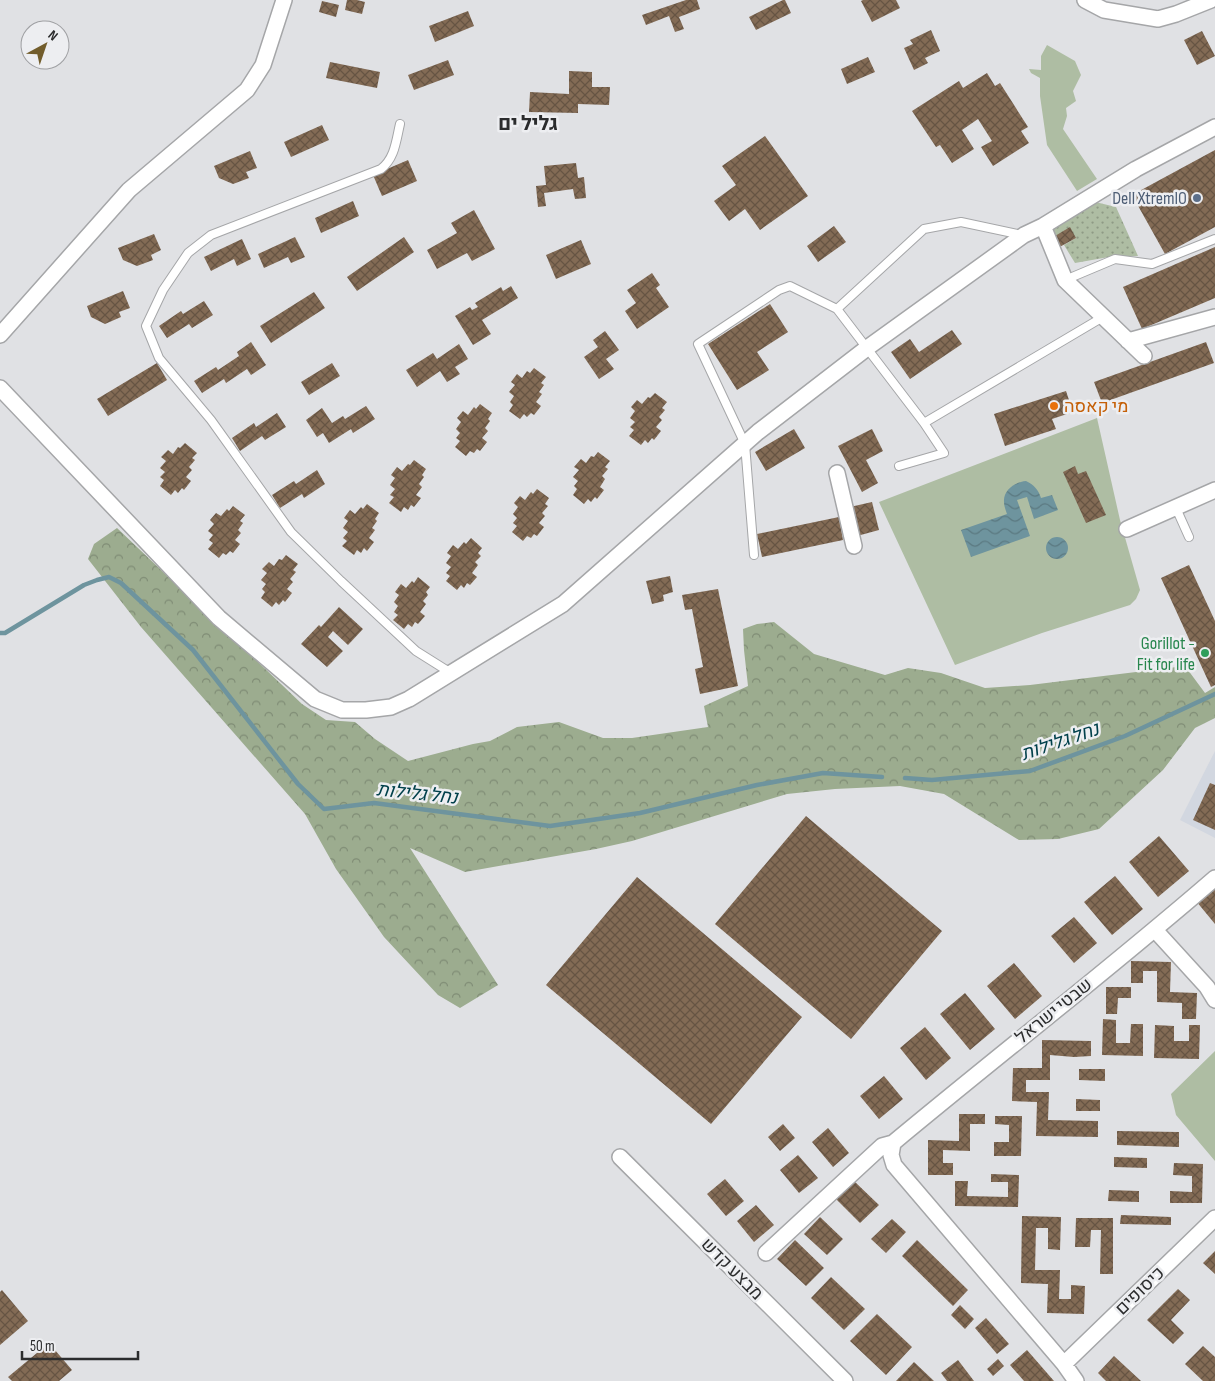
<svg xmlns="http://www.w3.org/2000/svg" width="1215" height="1381" viewBox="0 0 1215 1381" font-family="'Sofia Sans Condensed',Heebo,sans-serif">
	<defs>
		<pattern id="forest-crowns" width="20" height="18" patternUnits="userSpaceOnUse" patternTransform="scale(1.25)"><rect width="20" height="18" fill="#9cac8f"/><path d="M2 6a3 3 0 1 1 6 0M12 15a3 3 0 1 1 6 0" fill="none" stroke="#7f8c75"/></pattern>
		<pattern id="garden-dots" width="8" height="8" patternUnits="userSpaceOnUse" patternTransform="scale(1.25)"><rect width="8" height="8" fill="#aebda3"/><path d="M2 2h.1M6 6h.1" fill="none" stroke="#8e9a85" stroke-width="1.8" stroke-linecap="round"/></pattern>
		<pattern id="water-waves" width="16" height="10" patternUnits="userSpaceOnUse" patternTransform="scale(1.25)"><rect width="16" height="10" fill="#6e949e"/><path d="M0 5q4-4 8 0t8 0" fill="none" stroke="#5b7981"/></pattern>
		<pattern id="building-cross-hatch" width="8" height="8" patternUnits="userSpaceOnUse" patternTransform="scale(1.25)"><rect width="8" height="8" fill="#836b55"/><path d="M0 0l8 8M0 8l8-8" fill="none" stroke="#665443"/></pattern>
	</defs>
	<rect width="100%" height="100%" fill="#e0e1e4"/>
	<path fill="#d2d7e0" d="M1215,751V838L1180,820Z"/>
	<path fill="#aebda3" d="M1047,45L1075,61L1081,75L1073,91L1076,101L1066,108L1067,116L1063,129L1097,179L1077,191L1047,145L1040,96V78L1031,73L1029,69L1041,70V56Z
		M1097,418L1120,520L1140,590L1136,599L1130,605L1042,633L955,665L879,502Z
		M1215,1051V1161L1176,1115L1171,1094Z"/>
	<path fill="url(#forest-crowns)" d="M117,528L302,704L326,720L355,722L375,739L408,761L473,744L490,741L517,727L559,722L603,738H632L708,727L704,706L748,686L744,650L743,629L757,624L774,622L814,654L885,675L908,668L941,673L985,688L1030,685L1185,666L1205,693L1215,687V718L1195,728L1163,770L1099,829L1058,839L1019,840L944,794L900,786L835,789L787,794L632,841L596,849L465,872L410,848L498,985L460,1008L438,995L384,937L336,869L305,814L141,627L88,559L94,544Z"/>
	<path fill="url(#garden-dots)" d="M1087,200L1116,207L1138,256L1109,257L1075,263L1064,245L1076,238L1050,239V229Z"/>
	<path fill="url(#water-waves)" d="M1026,481C1034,485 1038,489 1041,498L1052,495L1058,510L1034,519L1027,497L1017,500L1030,536L971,557L961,530L1007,514C1006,511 1004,506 1004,502C1003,490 1015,482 1026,481Z
		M1046 548a11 11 0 1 1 22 0a11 11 0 1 1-22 0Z"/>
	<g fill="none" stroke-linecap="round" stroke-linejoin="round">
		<path stroke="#6e949e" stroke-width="4.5" d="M0,633H5L84,585L97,580L109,577L121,583L193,650L298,784L324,809L374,803L550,826L640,813L757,785L823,773L882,777
			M905,778L932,780L1030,771L1125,736L1215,694"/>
	</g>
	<path fill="url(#building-cross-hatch)" d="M347,0H357L365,2L362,14L345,10Z
		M686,0H697L700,9L679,17L684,29L675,32L669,16L646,25L642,15Z
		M783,0H785L791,13L756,30L749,17Z
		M863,0H896L900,8L872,22L861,1Z
		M322,1L339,5L336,17L319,12Z
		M468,11L474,26L435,42L429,26Z
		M931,30L940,51L925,58L928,63L914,70L904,48L913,44L910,40Z
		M1202,31L1215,56L1197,65L1184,40Z
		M868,57L875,72L847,84L841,69Z
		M448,60L454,75L414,90L408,75Z
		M330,62L380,72L377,88L326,78Z
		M569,71L592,72V87H610L609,105L578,104V113L529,112L530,92L569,94Z
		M987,73L995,86L1000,83L1028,127L1021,131L1029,143L993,166L981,147L992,141L978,119L962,130L974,149L952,163L940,145L936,147L912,111L959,81L963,88Z
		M322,125L329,140L291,157L284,142Z
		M765,136L808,196L760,230L745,209L729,221L714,201L736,185L722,166Z
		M1215,150V227L1165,254L1132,195Z
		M250,151L257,168L246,172L249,178L233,184L219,178L214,166Z
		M408,160L417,181L382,196L373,175Z
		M576,163L578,178L584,177L586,198L575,199L573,189L544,193L546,206L538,207L536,186L546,185L544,166Z
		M353,201L359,216L321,233L315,218Z
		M474,210L495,249L472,261L467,253L437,269L427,250L457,233L451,223Z
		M834,226L846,242L818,262L807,246Z
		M1070,227L1076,238L1056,249L1050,239Z
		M154,234L161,250L151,255L153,260L137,266L123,260L118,248Z
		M295,237L305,257L291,263L288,257L264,268L258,254Z
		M404,237L414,252L357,291L347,277Z
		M242,239L251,259L237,266L234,259L211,271L204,257Z
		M581,240L591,264L556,279L546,255Z
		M1215,247V298L1142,329L1123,287Z
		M652,273L660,285L656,288L669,307L637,329L625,311L636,303L627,290Z
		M511,286L518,298L482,320L491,334L473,345L455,316L470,307L472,310L478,307L475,303L501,287L503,291Z
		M123,291L130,308L119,312L121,317L105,324L91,317L87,306Z
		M314,292L325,308L271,343L260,326Z
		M204,301L213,315L192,328L189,324L167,338L159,326L181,311L183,314Z
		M770,304L788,332L757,352L769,370L737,390L708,344Z
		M952,330L962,344L910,379L891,352L910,339L919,352Z
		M605,331L619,350L606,359L614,369L599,379L584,357L598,347L593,340Z
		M251,342L266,365L251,375L247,369L226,383L224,379L202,393L194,381L216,367L218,370L239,356L237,352Z
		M1206,342L1214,363L1102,403L1094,382Z
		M459,344L468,359L455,367L460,374L447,382L440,371L417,387L406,370L433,353L437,359Z
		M157,363L167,380L108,416L97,399Z
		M332,363L340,376L309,395L301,382Z
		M534,368L546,377L541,383L544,385L539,392L542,394L536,402L541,406L534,415L531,413L527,417L524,414L520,419L509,411L513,405L510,402L514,396L509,392L515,385L511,382L517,374L522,378L527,371L530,373Z
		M1066,391L1073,412L1052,419L1056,429L1005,446L994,414Z
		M655,393L667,402L662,408L665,410L659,417L662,420L656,427L661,431L654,440L652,438L648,443L645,440L641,445L629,436L634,430L630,427L635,422L630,418L635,411L631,407L637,400L642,404L648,397L650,398Z
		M480,404L492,413L488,419L490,421L485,428L488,431L482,438L487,442L480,451L477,449L474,453L470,451L466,456L455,447L460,441L456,438L460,433L456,429L461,422L457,418L463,411L468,415L474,407L476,409Z
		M366,406L375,419L353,433L351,429L329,443L323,433L317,437L306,420L322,408L332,423L343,416L345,419Z
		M277,413L286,427L265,440L262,436L240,451L232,438L254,423L256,427Z
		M794,429L805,448L766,471L755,452Z
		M872,429L883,451L866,460L878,483L862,492L838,446Z
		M185,443L197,453L192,458L195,460L189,467L192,470L186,477L191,481L184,490L182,488L178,493L175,490L171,495L160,486L164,480L160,477L165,472L160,468L166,461L161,457L168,450L173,454L178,447L180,448Z
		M598,452L610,461L605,467L608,469L602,476L605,479L600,487L604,490L597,499L595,497L591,502L588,499L584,504L573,495L577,489L574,486L578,481L573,477L579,470L574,467L581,459L586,463L591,456L594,457Z
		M414,460L426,469L422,475L424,477L419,484L422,487L416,495L421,498L414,507L411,505L408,510L404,507L401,512L389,503L394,497L390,495L395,489L390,485L395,478L391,475L397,467L402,471L408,464L410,465Z
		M1075,466L1078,474L1086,471L1106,515L1086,523L1063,472Z
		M317,470L325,484L304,498L302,494L280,508L272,495L294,481L296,484Z
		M537,489L549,498L545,504L548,506L542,513L545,516L539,523L544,527L537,536L534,534L531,538L527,536L523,541L512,532L517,526L513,523L517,518L513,514L518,507L514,503L520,496L525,500L531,492L533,494Z
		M872,502L879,530L857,536L850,507Z
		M367,504L379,513L375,519L377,521L372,528L375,530L369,538L374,542L367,551L364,548L361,553L357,550L354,555L342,546L347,541L343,538L348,532L343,528L348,521L344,518L350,510L355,514L361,507L363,509Z
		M233,506L245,515L240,521L243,523L238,530L241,533L235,540L240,544L233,553L230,551L226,555L223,553L219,558L208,549L213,543L209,540L213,535L208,531L214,524L210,520L216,513L221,516L227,509L229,511Z
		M839,517L843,540L762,557L757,534Z
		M471,538L482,548L478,553L481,556L475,562L478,565L472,573L477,577L470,585L467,583L464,588L461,585L457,590L446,581L450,576L446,573L451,567L446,563L451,556L447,553L453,545L458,549L464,542L466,544Z
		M286,555L298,564L293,570L296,572L290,579L293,582L287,589L292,593L285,602L283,600L279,605L276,602L272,607L261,598L265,592L262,589L266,584L261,580L267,573L262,569L269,562L274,566L279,559L282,560Z
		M1189,565L1215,621V685L1211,687L1161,578Z
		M670,576L673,592L663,595L664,601L652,604L646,581Z
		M418,577L430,587L426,592L428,595L423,601L426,604L420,612L425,616L418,624L415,622L412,627L408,624L404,629L393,620L398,615L394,612L398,606L394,602L399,595L395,592L401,584L406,588L412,581L414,583Z
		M718,589L738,686L700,694L695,669L703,667L692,609L685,610L682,595Z
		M339,607L363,629L348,645L333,631L328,637L343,651L327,667L301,644L319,625L321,627Z
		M1210,783L1215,785V830L1193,820Z
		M806,816L942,931L851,1039L715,924Z
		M1159,836L1189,871L1158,897L1129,862Z
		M1115,876L1143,909L1112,935L1084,902Z
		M637,877L802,1017L711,1124L546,985Z
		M1215,885V924L1196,901Z
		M1074,917L1097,943L1074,963L1051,936Z
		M1131,961L1171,962L1170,992L1197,993L1196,1019H1182V1003L1157,1002V971H1143V983H1131Z
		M1014,963L1042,996L1015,1019L987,986Z
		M1106,987H1131V998H1118L1117,1014H1106Z
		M965,993L995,1029L970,1050L940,1014Z
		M1103,1019L1116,1020V1043H1130L1131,1024H1143V1056L1102,1055Z
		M1155,1025L1174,1026V1041H1189V1025H1200L1199,1059L1154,1058Z
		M925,1027L951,1058L926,1080L900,1048Z
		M1042,1040L1091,1041V1056L1074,1057L1050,1055V1080H1026V1092H1049L1048,1120L1098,1121V1137L1036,1136L1037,1102L1012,1101L1013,1068H1042Z
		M1079,1069H1105V1081L1079,1080Z
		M884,1076L903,1099L879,1119L860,1096Z
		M1076,1099L1100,1100V1111H1076Z
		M959,1114H985V1124H970V1151L943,1150V1163H953V1175H928V1140L959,1141Z
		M995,1116H1022L1021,1156H994V1142H1009V1125L995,1124Z
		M783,1124L795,1138L780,1151L768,1137Z
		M828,1128L849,1153L833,1167L812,1142Z
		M1117,1131L1179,1132V1147L1117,1145Z
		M798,1155L818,1178L799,1193L780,1170Z
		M1114,1157L1147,1158V1168L1114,1167Z
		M1174,1163L1203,1164L1202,1203H1170V1191L1192,1192V1176L1173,1175Z
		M991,1174L1019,1175L1018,1207L955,1206V1181H968L967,1196L1008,1197V1182H991Z
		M725,1179L744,1201L726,1216L707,1194Z
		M854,1181L879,1205L860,1223L836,1199Z
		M1109,1190L1139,1191V1202L1108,1201Z
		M756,1205L774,1225L754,1242L737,1221Z
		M1121,1215L1171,1217V1225L1120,1224Z
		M1022,1216L1061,1217L1060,1250L1048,1249V1228H1036L1035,1270H1060L1059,1299H1071V1285L1085,1286L1084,1314L1047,1313L1048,1284L1021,1283Z
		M820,1217L843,1239L827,1255L804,1234Z
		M1076,1218H1113V1274H1100L1101,1230H1091L1090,1247H1075Z
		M892,1219L906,1232L886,1253L871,1239Z
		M795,1240L824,1268L806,1286L777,1259Z
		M917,1240L968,1290L953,1306L902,1256Z
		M1215,1251V1274L1203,1263Z
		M831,1277L865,1309L844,1330L811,1298Z
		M1178,1289L1190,1300L1171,1320L1184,1333L1173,1344L1147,1320Z
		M2,1290L28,1321L0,1345V1292Z
		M960,1305L974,1319L965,1329L951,1315Z
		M877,1314L912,1347L886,1375L850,1341Z
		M986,1318L1009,1344L997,1354L975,1328Z
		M49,1343L72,1370L59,1381H12L8,1377Z
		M1203,1346L1215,1357V1381H1203L1185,1364Z
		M1027,1350L1054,1381H1024L1010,1365Z
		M1114,1356L1141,1381H1106L1098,1373Z
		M998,1359L1004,1366L993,1376L987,1369Z
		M958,1360L974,1381H947L941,1373Z
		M914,1362L934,1381H896Z"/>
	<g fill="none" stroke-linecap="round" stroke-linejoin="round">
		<g stroke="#a5a6a8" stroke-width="10">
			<path id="service" d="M400,124C396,141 395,158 381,169L211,235L188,253L163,290L146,326L159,358L211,420L291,532L341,581L416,651L451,673
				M1065,280L1115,259L1152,264L1215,239
				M837,309L924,229L961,222L1022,235
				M899,466L944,453L924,423
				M1176,508L1189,537
				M754,555L745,444L698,344L779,290L790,286L837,309L924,423L1103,317"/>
		</g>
		<g stroke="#a5a6a8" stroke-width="18">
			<path id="minor" d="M1085,0L1104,10L1158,19L1176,14L1211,0
				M1043,226L1065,280L1144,356
				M0,335L129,190L247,90L263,65L284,0
				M1128,341L1215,317
				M0,388L219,618L315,699L342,710H366L391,707L409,699L563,604L758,432L867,348L1024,235L1043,226L1136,169L1215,127
				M837,473L854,546
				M1127,529L1215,490
				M1155,930L1207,987L1215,1000
				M893,1143L891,1155L894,1165L1064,1364L1076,1381
				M620,1157L845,1381
				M766,1253L882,1146L893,1143C1000,1054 1110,969 1215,878
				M1064,1364L1215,1218"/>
		</g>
		<use href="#service" stroke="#fff" stroke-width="8"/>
		<use href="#minor" stroke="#fff" stroke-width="15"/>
	</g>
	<circle fill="#5c6f8a" stroke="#edeef1" stroke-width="2" cx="1197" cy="198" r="5"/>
	<circle fill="#e8710a" stroke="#edeef1" stroke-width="2" cx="1054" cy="406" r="5"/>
	<circle fill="#2e9e5b" stroke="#edeef1" stroke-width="2" cx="1205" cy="653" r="5"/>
	<g text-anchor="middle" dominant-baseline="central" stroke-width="5" stroke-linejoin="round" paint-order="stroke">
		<g font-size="18" fill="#4e5e75" stroke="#edeef1" text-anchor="end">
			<text x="1187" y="198">Dell XtremIO</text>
		</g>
		<g font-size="18" fill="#c56008" stroke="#edeef1" text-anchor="start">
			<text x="1064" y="406">מי קאסה</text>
		</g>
		<g font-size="18" fill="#27864d" stroke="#edeef1" text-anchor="end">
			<text x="1195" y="643">Gorillot -<tspan x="1195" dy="21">Fit for life</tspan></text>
		</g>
		<g font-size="18" fill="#2b2c2d" stroke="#edeef1">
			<text transform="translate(1054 1011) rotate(-39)">שבטי ישראל</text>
			<text transform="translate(732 1269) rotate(45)">מבצע קדש</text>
			<text transform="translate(1140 1291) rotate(-44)">כיסופים</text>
		</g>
		<g font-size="19" font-style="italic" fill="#01404b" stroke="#edeef1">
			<text transform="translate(1060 742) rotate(-19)">נחל גלילות</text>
			<text transform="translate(417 794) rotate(6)">נחל גלילות</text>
		</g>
		<g font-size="20" font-weight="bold" fill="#2b2c2d" stroke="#edeef1">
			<text x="528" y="124">גליל ים</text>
		</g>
	</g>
	<g transform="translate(45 45) rotate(40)"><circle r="24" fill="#edeef1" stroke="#9fa0a3"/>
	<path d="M0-4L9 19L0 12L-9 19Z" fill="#725d2c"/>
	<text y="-8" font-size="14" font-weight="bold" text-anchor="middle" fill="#2b2c2d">N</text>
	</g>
	<path d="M22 1351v8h116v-8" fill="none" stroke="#2b2c2d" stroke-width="2.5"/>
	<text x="30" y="1351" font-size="15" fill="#2b2c2d" stroke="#edeef1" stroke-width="4" paint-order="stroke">50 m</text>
</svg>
